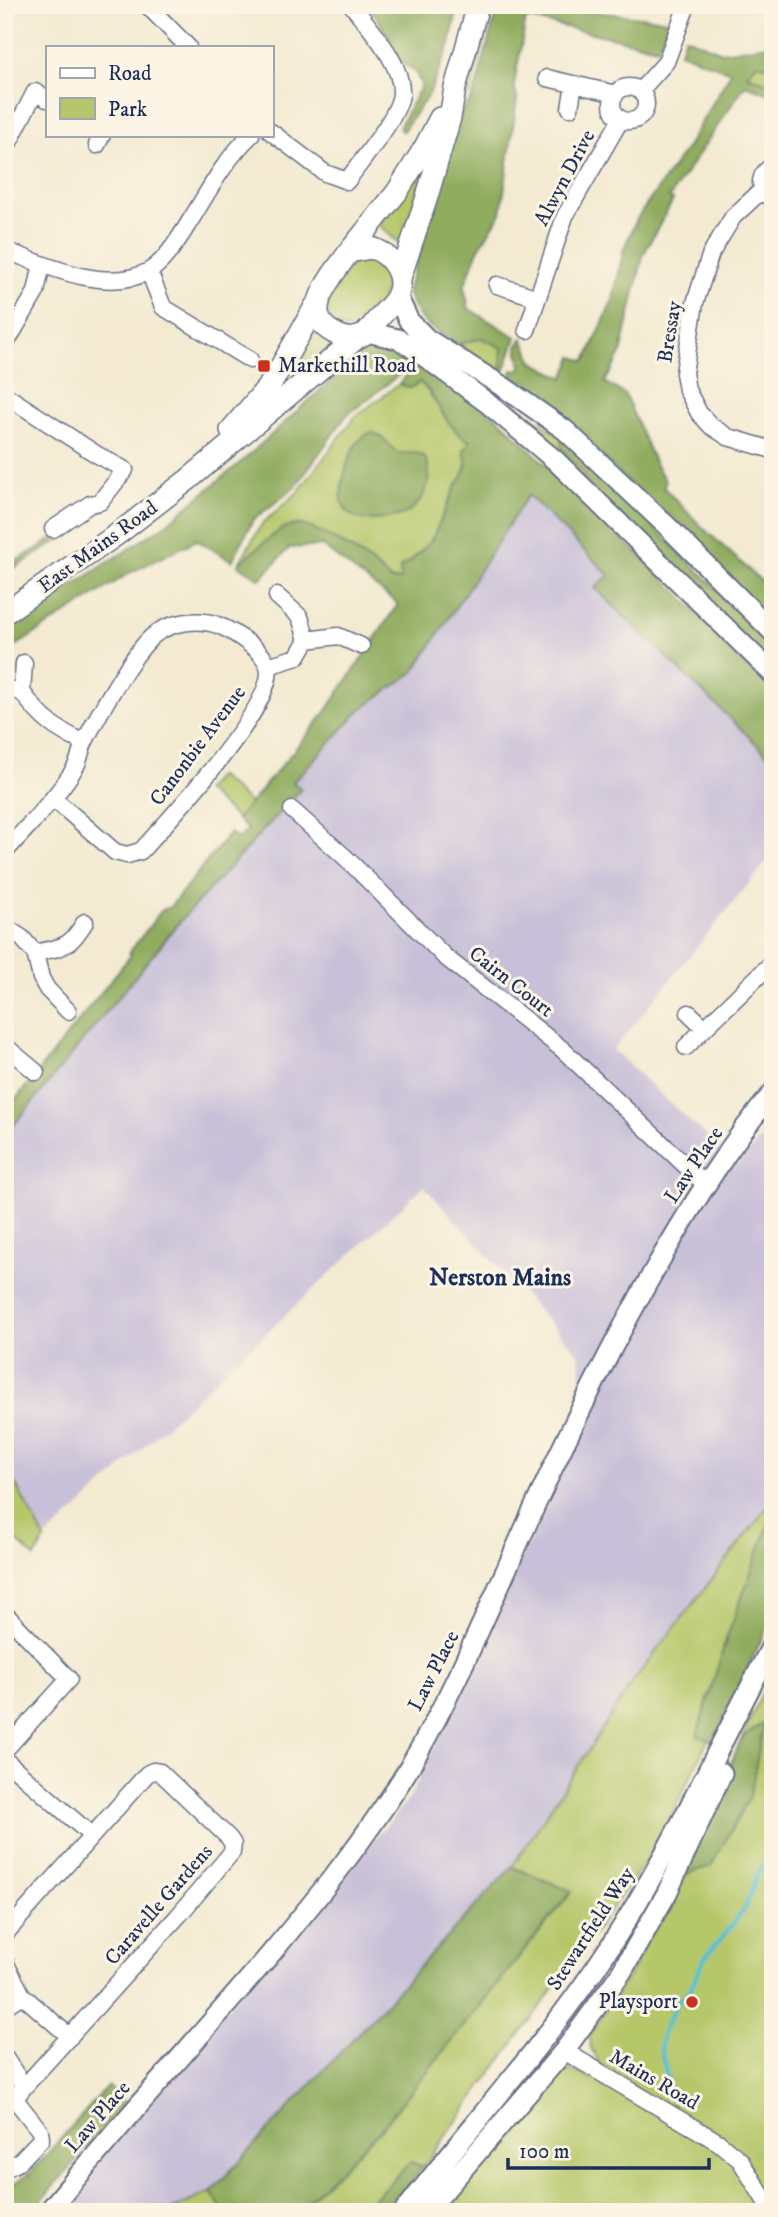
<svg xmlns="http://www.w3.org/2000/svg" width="778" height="2217" viewBox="0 0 778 2217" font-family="'IM FELL DW Pica',serif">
	<rect width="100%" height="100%" fill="#fcf5e5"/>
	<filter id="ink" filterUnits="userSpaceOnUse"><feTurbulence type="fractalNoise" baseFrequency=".0143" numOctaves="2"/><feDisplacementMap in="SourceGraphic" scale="14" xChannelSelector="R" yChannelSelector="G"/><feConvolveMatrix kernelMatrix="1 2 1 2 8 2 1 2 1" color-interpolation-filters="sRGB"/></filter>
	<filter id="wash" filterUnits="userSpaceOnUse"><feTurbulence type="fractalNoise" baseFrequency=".00686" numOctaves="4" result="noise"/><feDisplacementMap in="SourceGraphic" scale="28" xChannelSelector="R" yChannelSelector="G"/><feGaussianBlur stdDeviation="1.57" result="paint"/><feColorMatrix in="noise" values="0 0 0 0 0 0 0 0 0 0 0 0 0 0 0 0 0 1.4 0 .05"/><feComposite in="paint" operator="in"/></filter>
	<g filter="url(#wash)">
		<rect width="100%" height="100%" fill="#f3ead1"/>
		<path fill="#c8bfd8" d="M528,495L609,575L596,588L773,760V854L613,1050L737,1165L773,1125V1500L635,1679L512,1867L211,2192L167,2212H49L410,1798L586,1420L579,1354L424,1186L45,1539L5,1465V1136L182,919L301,790L292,782L360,710L414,672Z"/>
		<path fill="#b6c76b" stroke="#687b64" stroke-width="2" d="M488,5H493L469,95L461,99Z
			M757,63L773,67V85L747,75Z
			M425,164L401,246L378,224Z
			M375,256L390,277C384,295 373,327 350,329C344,329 338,327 333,327L326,303L332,287L359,257Z
			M312,323L338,342L306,367L292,360Z
			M482,338L502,348L501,368L505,369L503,375L459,344Z
			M421,341L561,436V448L586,475L583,479Z
			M420,382C437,398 448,432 470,441L464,451L467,464L463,476L455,488L436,531L430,542L410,562L400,567L402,580H390C368,553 331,537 299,524L239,563L262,524L298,492L355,417L399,384L411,388Z
			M218,776L250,803L237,819L205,790Z
			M5,1465L45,1539L35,1558L5,1530Z
			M773,1500V1513L727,1637L697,1735L708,1740L656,1848L423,2167L411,2162L360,2212H297L379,2131L572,1892L512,1867L635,1679Z
			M773,1669V2212H434L551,2077C567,2067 573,2069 589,2079L600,2065L591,2049L590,2037L595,2026L628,1978L763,1723L742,1738Z
			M211,2192L223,2212H167Z"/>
		<path fill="#90ac5f" stroke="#566e5e" stroke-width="2" d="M368,5H458L450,44L429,94L402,132L399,127L422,85L415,72L399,60L377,17Z
			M498,5H556L595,12L669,20L658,48L526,18L514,85L517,98L501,213L478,250L464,287L469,309L516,337L505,369L501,368L502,348L482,338L459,344C432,330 417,322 407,292L461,112L472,99L478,81Z
			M685,37L722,52L768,45L773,50V67L757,63L747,75L773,85V95L745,85L669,198L673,200L643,255L621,354L605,382L625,395L654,462L666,482L663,487L702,527L773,592V624L525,381L510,380L512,370L519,371L521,366L517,347L523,338L533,362L564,378L573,357L586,361L613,300L624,248L638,217L687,147L731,72L680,52Z
			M382,345L395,348L409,359L401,373L346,416L295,487L253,520L232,561L197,540L131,572L5,653V630L165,525L246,458L362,352Z
			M413,361L499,419L677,592L773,688V760L595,588L609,575L528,495L414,672L360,710L293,782L301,789L182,919L5,1136V1113L131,955L129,953L162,910L170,907L230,833L238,839L248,830L237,819L326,712L398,604L322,546L289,548L260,579L238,565L239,563C249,556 278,529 286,527C290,526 294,525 297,525C317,524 377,564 390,580H401L400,567L410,562L430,542L436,531L455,488L463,476L467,464L464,451L470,441L463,438L449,423L429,391L420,382L411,388L399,384L408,374Z
			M371,432C385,437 387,444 398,453H416L424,456C435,475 426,500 408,512C403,516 394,516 387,518C353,526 334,511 344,476C349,457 353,441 371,432Z
			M561,436L773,644V668L583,479L585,475L561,448Z
			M109,502L90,521L5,574V567L38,548Z
			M773,1513V1615L713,1742L697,1736L727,1637Z
			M764,1722L750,1797L711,1866L681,1876L742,1738Z
			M512,1867L572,1891L379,2131L297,2212H223L211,2192Z
			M108,2086L126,2103L31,2212H16L5,2197V2178L11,2186L31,2172Z
			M411,2162L423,2167L387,2212H360Z"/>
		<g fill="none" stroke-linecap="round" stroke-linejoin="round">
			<path stroke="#56c0d2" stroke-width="4.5" d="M670,2090L660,2046L664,2030L679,2000L690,1990L704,1959L745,1909L757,1875L773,1850
				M760,2150L766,2144L773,2117"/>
		</g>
	</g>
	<g filter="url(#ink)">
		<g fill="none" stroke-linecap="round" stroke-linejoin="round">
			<g stroke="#677086" stroke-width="19">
				<path id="minor" d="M147,5L188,47
					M547,78L616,94
					M612 104a17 17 0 1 1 34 0a17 17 0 1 1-34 0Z
					M640,91L666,62L687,5
					M570,108L574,84
					M271,132L325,173L347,181C361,161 399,116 401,94C403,63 369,28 352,5
					M97,145L102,135
					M5,150L35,92L47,99
					M773,166C757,174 757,191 773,199
					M762,190L733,217L711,253L695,303L684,373L687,390L699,413L711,426L728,437L773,450
					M5,250C46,266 108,294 149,271C164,263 181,236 190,221C210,189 223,162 251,135
					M149,271L163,307L250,360
					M497,285L538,298
					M527,330L565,216L621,119
					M5,345L36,292L42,264
					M5,395L96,454L125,470L100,502L90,504L53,529
					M277,596L300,617L307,640L338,636L361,646
					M268,666L297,657L307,640
					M5,689L22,692C42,720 54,728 84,743
					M22,692L24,663
					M292,810L346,858L445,957L562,1049L706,1185
					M5,852C29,824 57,798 76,766C80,758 81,749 85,741C98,715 133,652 154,635C171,621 201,618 220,626C234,632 264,651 268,666C279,702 167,822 141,851L127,855L115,852L54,799
					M5,927L22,938L35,953L41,978L47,989L68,1011
					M35,953C65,946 68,949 85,922
					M689,1013L705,1028L773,962
					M5,1046L36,1072
					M686,1047L705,1028
					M5,1614L69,1679L5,1750
					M5,1760L91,1835
					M5,1934L147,1774L153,1771L160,1772L229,1838L233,1844L232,1852L179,1915L24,2087
					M5,1962L22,1995L70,2037
					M5,2006L22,1995
					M564,2051L718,2142L740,2160L772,2212
					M5,2058L24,2087L16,2097L18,2103L40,2131L41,2139L19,2162L5,2169"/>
			</g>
			<g stroke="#677086" stroke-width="23">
				<path id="tertiary" d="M397,296L409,321L427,339L505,388L565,430L668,527L773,632
					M367,332L398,339L413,348L486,402L556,461L773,674
					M48,2212C119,2125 195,2042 268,1957C320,1895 367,1837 409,1768C456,1688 491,1603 529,1519C570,1429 614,1340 663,1255C696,1199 731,1142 773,1093
					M404,2212C472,2124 548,2041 609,1948C672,1851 718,1746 773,1644
					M426,2212L564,2051L621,1973L667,1893L722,1773"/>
			</g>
			<g stroke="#677086" stroke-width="24">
				<path id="secondary" d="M371,248C391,253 408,277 396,298C392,305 384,312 379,318C373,324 368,334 359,337C351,340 341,337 334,333C297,314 333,275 349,252Z
					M349,252L397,192L425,147L440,118
					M400,278L426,200L450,118L455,88L478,5
					M231,430L272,382L316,305
					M5,613L119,533L189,479L358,337"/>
			</g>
			<use href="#minor" stroke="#fff" stroke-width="16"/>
			<use href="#tertiary" stroke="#fff" stroke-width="19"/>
			<use href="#secondary" stroke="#fff" stroke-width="21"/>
		</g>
	</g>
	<g fill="#c8321e" stroke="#fcf5e5" stroke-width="2.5">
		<rect x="257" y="359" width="14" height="14" rx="3.5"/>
		<circle cx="692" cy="2002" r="7"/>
	</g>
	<g text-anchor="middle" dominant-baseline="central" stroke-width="6" stroke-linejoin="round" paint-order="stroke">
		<g font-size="21" fill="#1b2f5e" stroke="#fcf5e5">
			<text transform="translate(565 178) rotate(-62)">Alwyn Drive</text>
			<text transform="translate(670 332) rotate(-81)">Bressay</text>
			<text transform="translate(98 547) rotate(-36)">East Mains Road</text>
			<text transform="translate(198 746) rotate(-53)">Canonbie Avenue</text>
			<text transform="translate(511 982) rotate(38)">Cairn Court</text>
			<text transform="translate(694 1165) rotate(-56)">Law Place</text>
			<text transform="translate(434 1671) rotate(-63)">Law Place</text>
			<text transform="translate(159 1905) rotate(-49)">Caravelle Gardens</text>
			<text transform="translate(591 1929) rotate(-57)">Stewartfield Way</text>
			<text transform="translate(654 2080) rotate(30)">Mains Road</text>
			<text transform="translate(98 2117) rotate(-49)">Law Place</text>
		</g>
		<g font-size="21" fill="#1b2f5e" stroke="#fcf5e5" text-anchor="start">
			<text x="278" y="366">Markethill Road</text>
			<text x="678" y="2002" text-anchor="end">Playsport</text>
		</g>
		<g font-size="24" font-weight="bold" fill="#1b2f5e" stroke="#fcf5e5">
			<text x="500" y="1278">Nerston Mains</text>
		</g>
	</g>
	<rect width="778" height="2217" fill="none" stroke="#fcf5e5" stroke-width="28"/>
	<rect x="46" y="46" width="228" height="91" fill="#fcf5e5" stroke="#a2a6af" stroke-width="2"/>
	<rect x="60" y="68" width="35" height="10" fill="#ffffff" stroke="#a2a6af" stroke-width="2"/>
	<text x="108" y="80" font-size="21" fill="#1b2f5e">Road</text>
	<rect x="60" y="98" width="35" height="21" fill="#b6c76b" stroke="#a2a6af" stroke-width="2"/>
	<text x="108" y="116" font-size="21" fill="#1b2f5e">Park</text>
	<path d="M508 2158v10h201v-10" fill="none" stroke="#1b2f5e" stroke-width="3.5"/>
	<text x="519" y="2158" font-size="21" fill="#1b2f5e" stroke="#fcf5e5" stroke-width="5" paint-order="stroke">100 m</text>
</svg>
